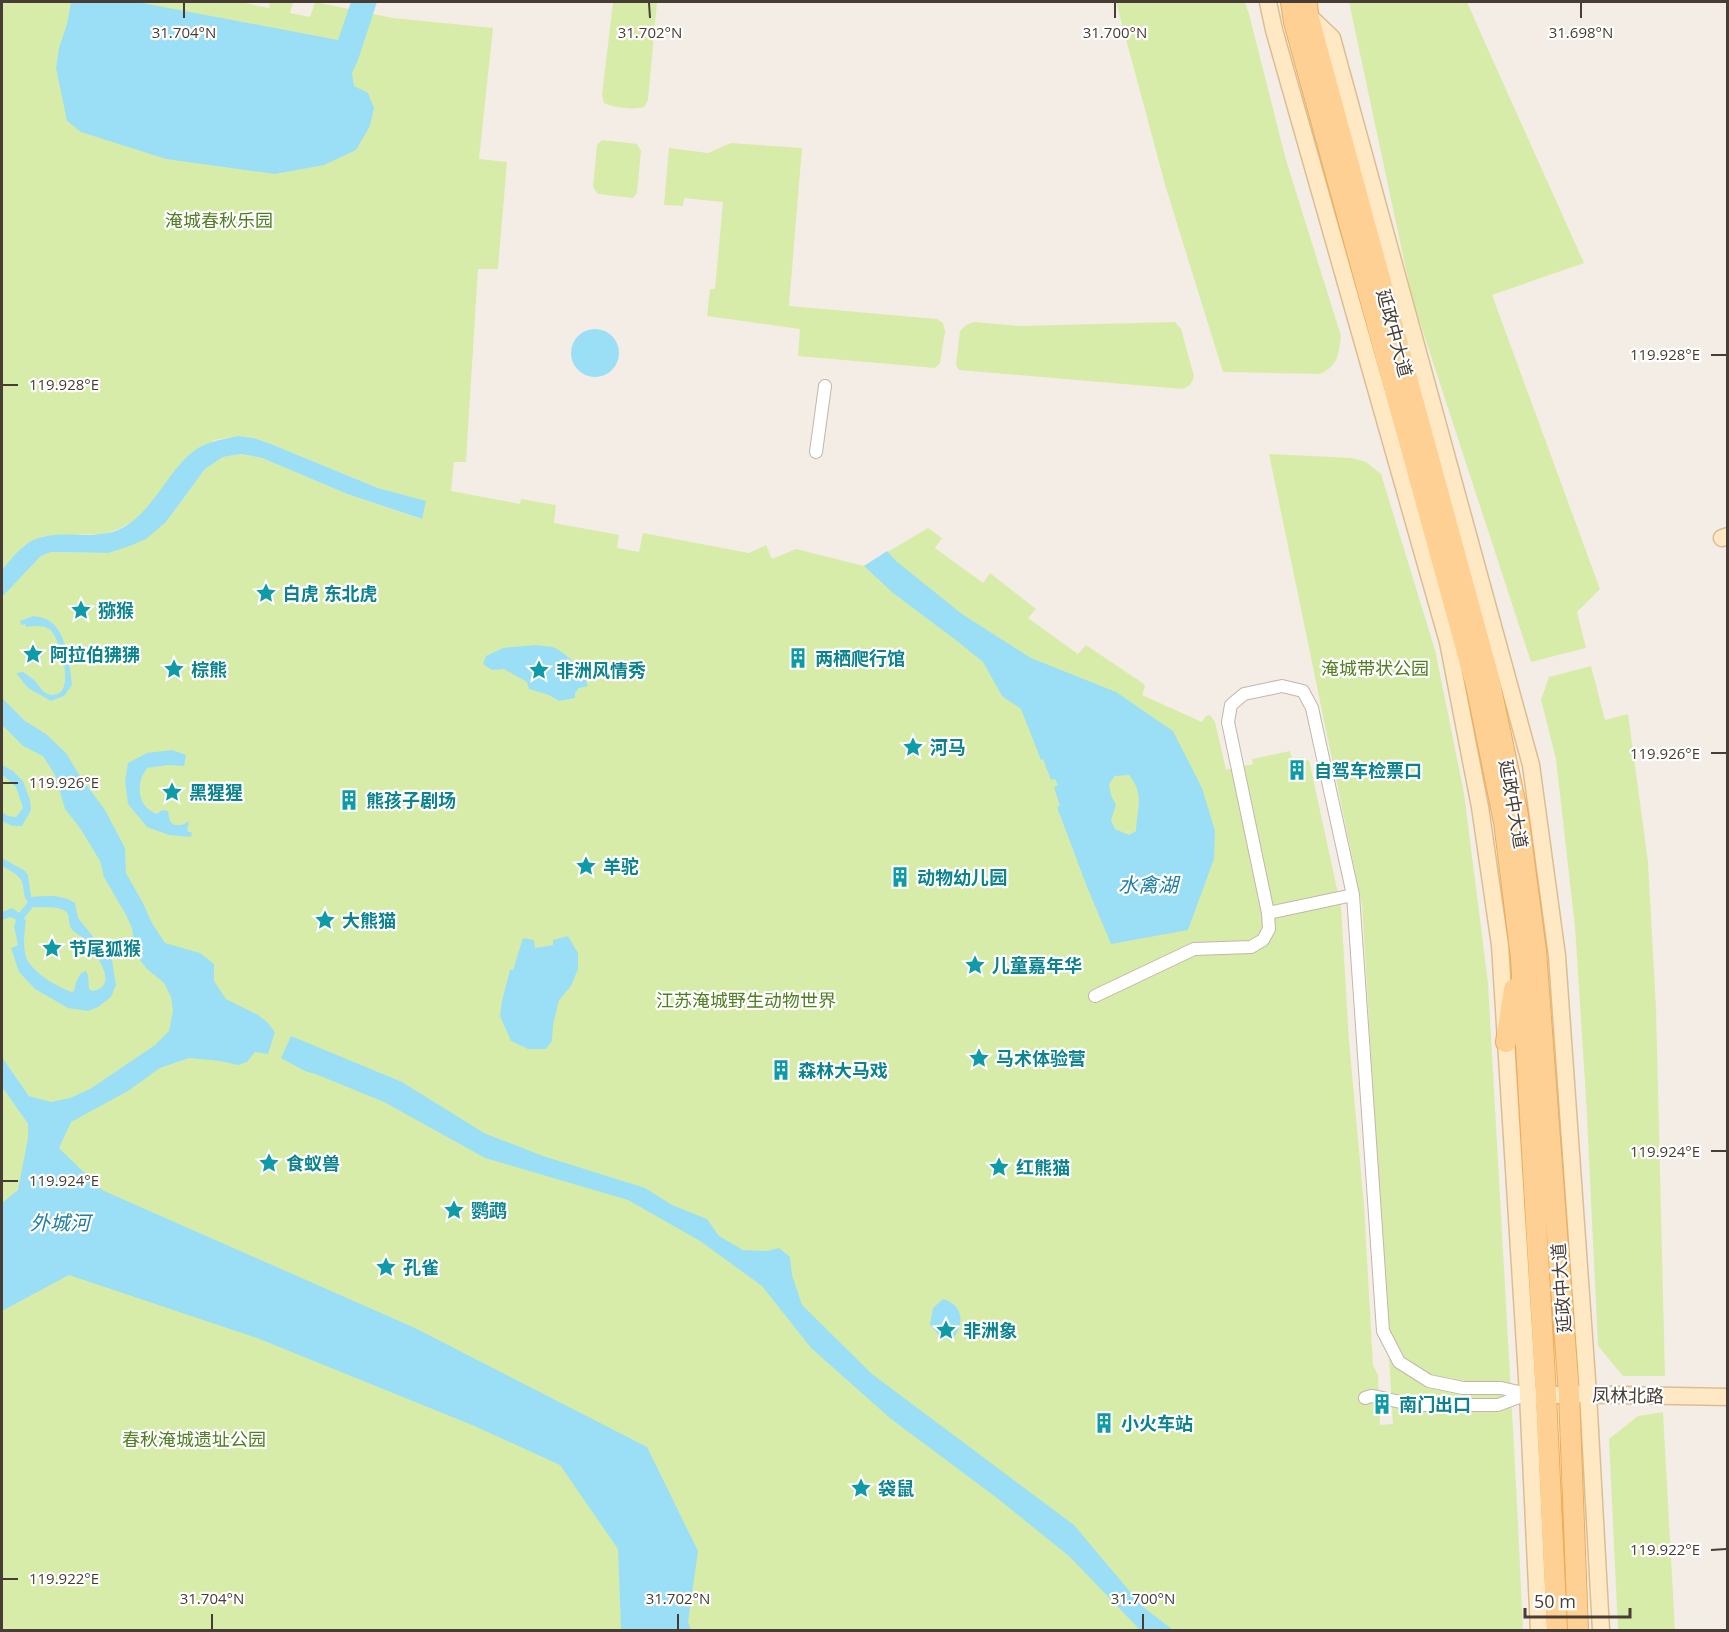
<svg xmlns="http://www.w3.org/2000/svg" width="1729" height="1632" viewBox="0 0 1729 1632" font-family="'Open Sans','Noto Sans SC',sans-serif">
	<rect width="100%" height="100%" fill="#f4ede5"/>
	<path fill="#d8eca9" d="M2,2H240L269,8L270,2H293L290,13L310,17L315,2L393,18L493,28L479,159L507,162L498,269H478L466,462H454L451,491L520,504L521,499L556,505L554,523L619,535L617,548L639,552L643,533L749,553L766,545L772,559L796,549L864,566L928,528L942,538L935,548L983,583L990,573L1036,609L1028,618L1078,654L1086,645L1144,684L1145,687L1142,695L1202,722L1206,716L1210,715L1215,722L1226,770L1253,764L1252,759L1290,751L1292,759L1303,757L1304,761L1309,760L1341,907L1349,1041L1364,1205L1373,1365L1378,1375L1380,1425L1393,1424L1362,905L1269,454L1352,458L1366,462L1381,474L1435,650L1464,793L1488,983L1516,1483L1523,1630H2V1087L28,1124L29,1096L2,1057V597L41,556L51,552L108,553L166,522L205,469L223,457L241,454L262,458L347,494L421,519L425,502L378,488L271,444L254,438L238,436L214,440L136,519L119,529L104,534L44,536L24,546L2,570Z
		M613,2H657L648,100L644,107C633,110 615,108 604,103L602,95Z
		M1116,2H1245L1249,14L1286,160L1341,336C1338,355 1339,365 1320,374L1223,372L1166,188Z
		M1349,2H1467L1486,45L1584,263L1492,295L1600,589L1577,612L1586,648L1531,662L1412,298Z
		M602,140L637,144L641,151L637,193L633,198L598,194L593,187L597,145Z
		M731,143L802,148L789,306L937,319L943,323L945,331L940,363L935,368L798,356L800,329L707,316L710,289H715L723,202L684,198L683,206L664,205L669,148L708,153Z
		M974,322L1021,326L1175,322L1181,329L1194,376C1192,384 1190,386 1182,389L959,370L956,365L960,331L966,325Z
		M1591,666L1605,720L1628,714L1648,862L1656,1007L1665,1376H1623L1598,1346L1586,1098L1575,927L1556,759L1541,700L1549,677Z
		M1663,1412L1675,1630H1618L1609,1439L1638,1416Z"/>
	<path fill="#9bdff7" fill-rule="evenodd" d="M71,2H137L338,40L351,2H377L358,60L352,73L354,86L368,93L374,108L370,126L356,150L324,165L275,174L166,159L81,132L67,121L56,68L59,48L67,24Z
		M571 353a24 24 0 1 1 48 0a24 24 0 1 1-48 0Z
		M238,436L254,438L271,444L378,488L426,501L422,519L347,494L262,458L241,454L223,457L205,469L166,522L146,539L127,547L108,553L51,552L41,556L2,597V570C8,563 15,553 23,547C41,531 67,535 89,535C100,534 110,534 120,529C154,512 166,472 195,450C208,441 224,439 238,436Z
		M887,551L896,561L962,614L1031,658L1116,692L1173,731L1202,788L1215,831L1214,859L1188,930L1111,944L1087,887L1057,807L1060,806L1054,787L1058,785L1055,779L1051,780L1043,759L1041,760L1021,709L1002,696L983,662L957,641L893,593L864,566ZM1129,775C1145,795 1137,807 1136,831L1129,835L1115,829L1111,820L1116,805L1111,795L1109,784L1115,776Z
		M33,616C39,617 46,618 51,622C67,634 70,667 72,685L64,696L51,701L28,688L16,673L23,672C27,675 31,677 35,681C39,685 42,692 48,694C79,703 61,637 49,629C43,625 34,626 26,627L25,624L21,625L20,621Z
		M535,645C542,646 550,646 555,648C570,656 583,671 588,686L579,688L575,693V698L559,701L549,695L529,689L527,682L504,669L492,670L483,664L486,656L503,648Z
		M2,696L4,700L25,721L46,734L66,753L80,776L105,810L125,848L126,873L143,903L152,923L165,943L200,953L214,964V981L226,999L258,1015L267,1022L275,1032L268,1054L255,1052L247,1062L238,1065L220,1061L189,1058L160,1068L128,1091L71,1122L59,1148L102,1190L415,1328L647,1447L698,1551L688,1622L691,1630H621L618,1549L560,1465L472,1425L257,1338L69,1275L2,1311V1203L18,1190L28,1138V1124L2,1087V1057L29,1096L51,1102L70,1098L90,1089L155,1045L169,1031L173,1011L171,997L164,983L147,969L140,960L135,949L132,928L126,915L104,877L100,861L80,828L65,809L55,775L43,756L23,746L2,725Z
		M172,750L186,755L184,766L168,765L147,768C136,783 136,806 157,814L162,810L168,811L170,821L174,825H182L189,821L187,831L192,833L191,837L169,835L147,827L128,804L125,781L128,763L147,753Z
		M2,765L13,771L23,781L30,800L31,810L22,826H12L2,821V812L8,816L16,817L23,808L16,787L4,776H2Z
		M2,858L25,871L28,875L31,897C46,896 61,894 75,903L78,918L112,960L116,985L111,997L98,1007L88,1011L68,1008L35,989L19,972L11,948L18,945L14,926L16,921L15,919L10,917L2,920V912L12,908L19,913L28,902C22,895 25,890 22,882C19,874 9,870 2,866ZM33,907C41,908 53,906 61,909C72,912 67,921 71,928C73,932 78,934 82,937C92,949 123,986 92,991L89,989L88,975L86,971L81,973L76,982L74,991L72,992C57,987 39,976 29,963C22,953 24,932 26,921L24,918Z
		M568,936L578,953V969L571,986L559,1000L553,1025L552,1041L546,1049H528L511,1041L500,1016L502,1001L510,970H513L523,938L534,940L535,948L553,945V940Z
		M291,1036L402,1082L484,1133L543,1156L645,1188L672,1205L707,1219L719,1236L743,1250L767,1251L779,1248L790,1257L792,1275L802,1305L872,1374L1074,1525L1143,1607L1173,1630H1140L1070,1557L997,1498L891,1419L811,1348L762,1286L700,1241L628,1200L485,1158L384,1102L318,1075L305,1071L281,1058Z
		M943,1299C964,1305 965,1325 952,1340L940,1337L930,1324L933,1308Z"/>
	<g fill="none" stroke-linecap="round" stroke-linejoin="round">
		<g stroke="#c3b6a9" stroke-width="14">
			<path id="street" d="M816,452L825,386
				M1353,895L1268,913L1228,722L1231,705L1244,694L1282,686L1303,691L1312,708L1353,895L1383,1331L1399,1362L1429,1381L1463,1388H1501L1528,1394
				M1095,996L1194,949L1251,947L1263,940L1269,929L1268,913
				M1365,1398L1371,1396L1378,1397L1414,1405H1498L1527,1394"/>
		</g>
		<g stroke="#dcbd92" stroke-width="19">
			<path id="secondary" d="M1268,2L1274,30L1448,642L1480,807L1500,945L1528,1394L1539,1630
				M1308,15L1332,38L1531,765L1557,956L1588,1394L1601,1630
				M1722,538L1728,536
				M1534,1395L1546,1396L1569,1394L1728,1397"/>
		</g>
		<g stroke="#eeab58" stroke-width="22">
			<path id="primary" d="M1291,2L1294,22L1476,685L1504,822L1521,958L1546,1396L1557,1630
				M1307,2L1308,15L1489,679L1518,815L1536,951L1569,1394L1578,1630
				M1506,1042L1514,989"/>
		</g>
		<use href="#street" stroke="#fff" stroke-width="12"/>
		<use href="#secondary" stroke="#ffe8c4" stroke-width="16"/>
		<use href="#primary" stroke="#ffd093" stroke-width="20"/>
	</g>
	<path fill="none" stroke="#473d34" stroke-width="2" d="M184,3V18M649,3L650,18M1115,3V18M1581,3V18M1711,355H1726M3,385H18M1711,753H1726M3,783H18M1711,1151H1726M3,1181H18M1711,1550L1726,1549M3,1579H18M212,1614V1629M678,1614V1629M1143,1614V1629"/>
	<defs>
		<g id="sight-bare" transform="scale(1.62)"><path d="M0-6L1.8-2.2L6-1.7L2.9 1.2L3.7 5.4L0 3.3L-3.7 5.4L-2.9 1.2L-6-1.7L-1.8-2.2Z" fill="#0f9aa8" stroke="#fff" stroke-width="2.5" paint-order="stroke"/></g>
		<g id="building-bare" transform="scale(1.62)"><path d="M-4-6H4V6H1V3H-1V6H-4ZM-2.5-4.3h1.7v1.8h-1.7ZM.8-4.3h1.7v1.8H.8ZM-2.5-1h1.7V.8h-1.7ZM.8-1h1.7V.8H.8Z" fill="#0f9aa8" stroke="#fff" stroke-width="2.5" paint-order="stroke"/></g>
	</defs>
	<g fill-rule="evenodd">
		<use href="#sight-bare" x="266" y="593"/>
		<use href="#sight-bare" x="81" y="610"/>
		<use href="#sight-bare" x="33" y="654"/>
		<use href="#building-bare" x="798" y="658"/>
		<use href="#sight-bare" x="174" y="669"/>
		<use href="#sight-bare" x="539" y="670"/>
		<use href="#sight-bare" x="913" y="747"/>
		<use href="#building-bare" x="1297" y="770"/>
		<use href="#sight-bare" x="172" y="792"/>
		<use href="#building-bare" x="349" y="800"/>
		<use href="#sight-bare" x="586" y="866"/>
		<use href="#building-bare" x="900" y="877"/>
		<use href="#sight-bare" x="325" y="920"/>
		<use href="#sight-bare" x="52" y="948"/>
		<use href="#sight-bare" x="975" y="965"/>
		<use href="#sight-bare" x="979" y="1058"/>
		<use href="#building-bare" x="781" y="1070"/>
		<use href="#sight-bare" x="269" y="1163"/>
		<use href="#sight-bare" x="999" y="1167"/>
		<use href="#sight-bare" x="454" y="1210"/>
		<use href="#sight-bare" x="386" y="1267"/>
		<use href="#sight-bare" x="946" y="1330"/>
		<use href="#building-bare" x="1382" y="1404"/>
		<use href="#building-bare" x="1104" y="1423"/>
		<use href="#sight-bare" x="861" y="1488"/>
	</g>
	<g text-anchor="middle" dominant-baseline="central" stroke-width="4.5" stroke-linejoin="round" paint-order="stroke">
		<g font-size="18" fill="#527e22" stroke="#fff">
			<text x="219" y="220">淹城春秋乐园</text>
			<text x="1375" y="668">淹城带状公园</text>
			<text x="746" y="1000">江苏淹城野生动物世界</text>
			<text x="194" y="1439">春秋淹城遗址公园</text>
		</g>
		<g font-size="18" fill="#473d34" stroke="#fff">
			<text transform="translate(1395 333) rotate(75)">延政中大道</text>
			<text transform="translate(1514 804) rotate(80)">延政中大道</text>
			<text transform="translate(1561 1288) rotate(-94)">延政中大道</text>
			<text transform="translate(1628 1395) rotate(1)">凤林北路</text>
		</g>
		<g font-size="18" font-weight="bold" fill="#0d838f" stroke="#fff" text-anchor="start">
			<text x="283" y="593">白虎 东北虎</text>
			<text x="98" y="610">猕猴</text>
			<text x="50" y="654">阿拉伯狒狒</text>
			<text x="815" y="658">两栖爬行馆</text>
			<text x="191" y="669">棕熊</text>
			<text x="556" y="670">非洲风情秀</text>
			<text x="930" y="747">河马</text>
			<text x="1314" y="770">自驾车检票口</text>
			<text x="189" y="792">黑猩猩</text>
			<text x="366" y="800">熊孩子剧场</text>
			<text x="603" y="866">羊驼</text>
			<text x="917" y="877">动物幼儿园</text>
			<text x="342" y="920">大熊猫</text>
			<text x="69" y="948">节尾狐猴</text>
			<text x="992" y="965">儿童嘉年华</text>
			<text x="996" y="1058">马术体验营</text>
			<text x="798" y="1070">森林大马戏</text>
			<text x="286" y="1163">食蚁兽</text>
			<text x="1016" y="1167">红熊猫</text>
			<text x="471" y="1210">鹦鹉</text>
			<text x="403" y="1267">孔雀</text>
			<text x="963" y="1330">非洲象</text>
			<text x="1399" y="1404">南门出口</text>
			<text x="1121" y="1423">小火车站</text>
			<text x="878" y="1488">袋鼠</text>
		</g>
		<g font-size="20" font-style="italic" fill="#207fa2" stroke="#fff">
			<text x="1148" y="884">水禽湖</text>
			<text x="60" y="1222">外城河</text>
		</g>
	</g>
	<g font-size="15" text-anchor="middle" fill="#473d34" stroke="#fff" stroke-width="4.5" stroke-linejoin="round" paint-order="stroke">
		<text x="184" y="38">31.704°N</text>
		<text x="650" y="38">31.702°N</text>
		<text x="1115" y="38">31.700°N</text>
		<text x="1581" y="38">31.698°N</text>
		<text x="1665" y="360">119.928°E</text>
		<text x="64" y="390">119.928°E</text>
		<text x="1665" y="759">119.926°E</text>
		<text x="64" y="788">119.926°E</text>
		<text x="1665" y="1157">119.924°E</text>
		<text x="64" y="1186">119.924°E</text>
		<text x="1665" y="1555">119.922°E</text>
		<text x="64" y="1584">119.922°E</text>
		<text x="212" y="1604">31.704°N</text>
		<text x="678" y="1604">31.702°N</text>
		<text x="1143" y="1604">31.700°N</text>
	</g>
	<rect width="1729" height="1632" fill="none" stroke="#473d34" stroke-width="6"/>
	<path d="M1525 1608v9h105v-9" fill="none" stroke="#473d34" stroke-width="3"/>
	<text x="1534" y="1608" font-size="18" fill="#473d34" stroke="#ffffff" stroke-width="4.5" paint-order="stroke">50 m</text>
</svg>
